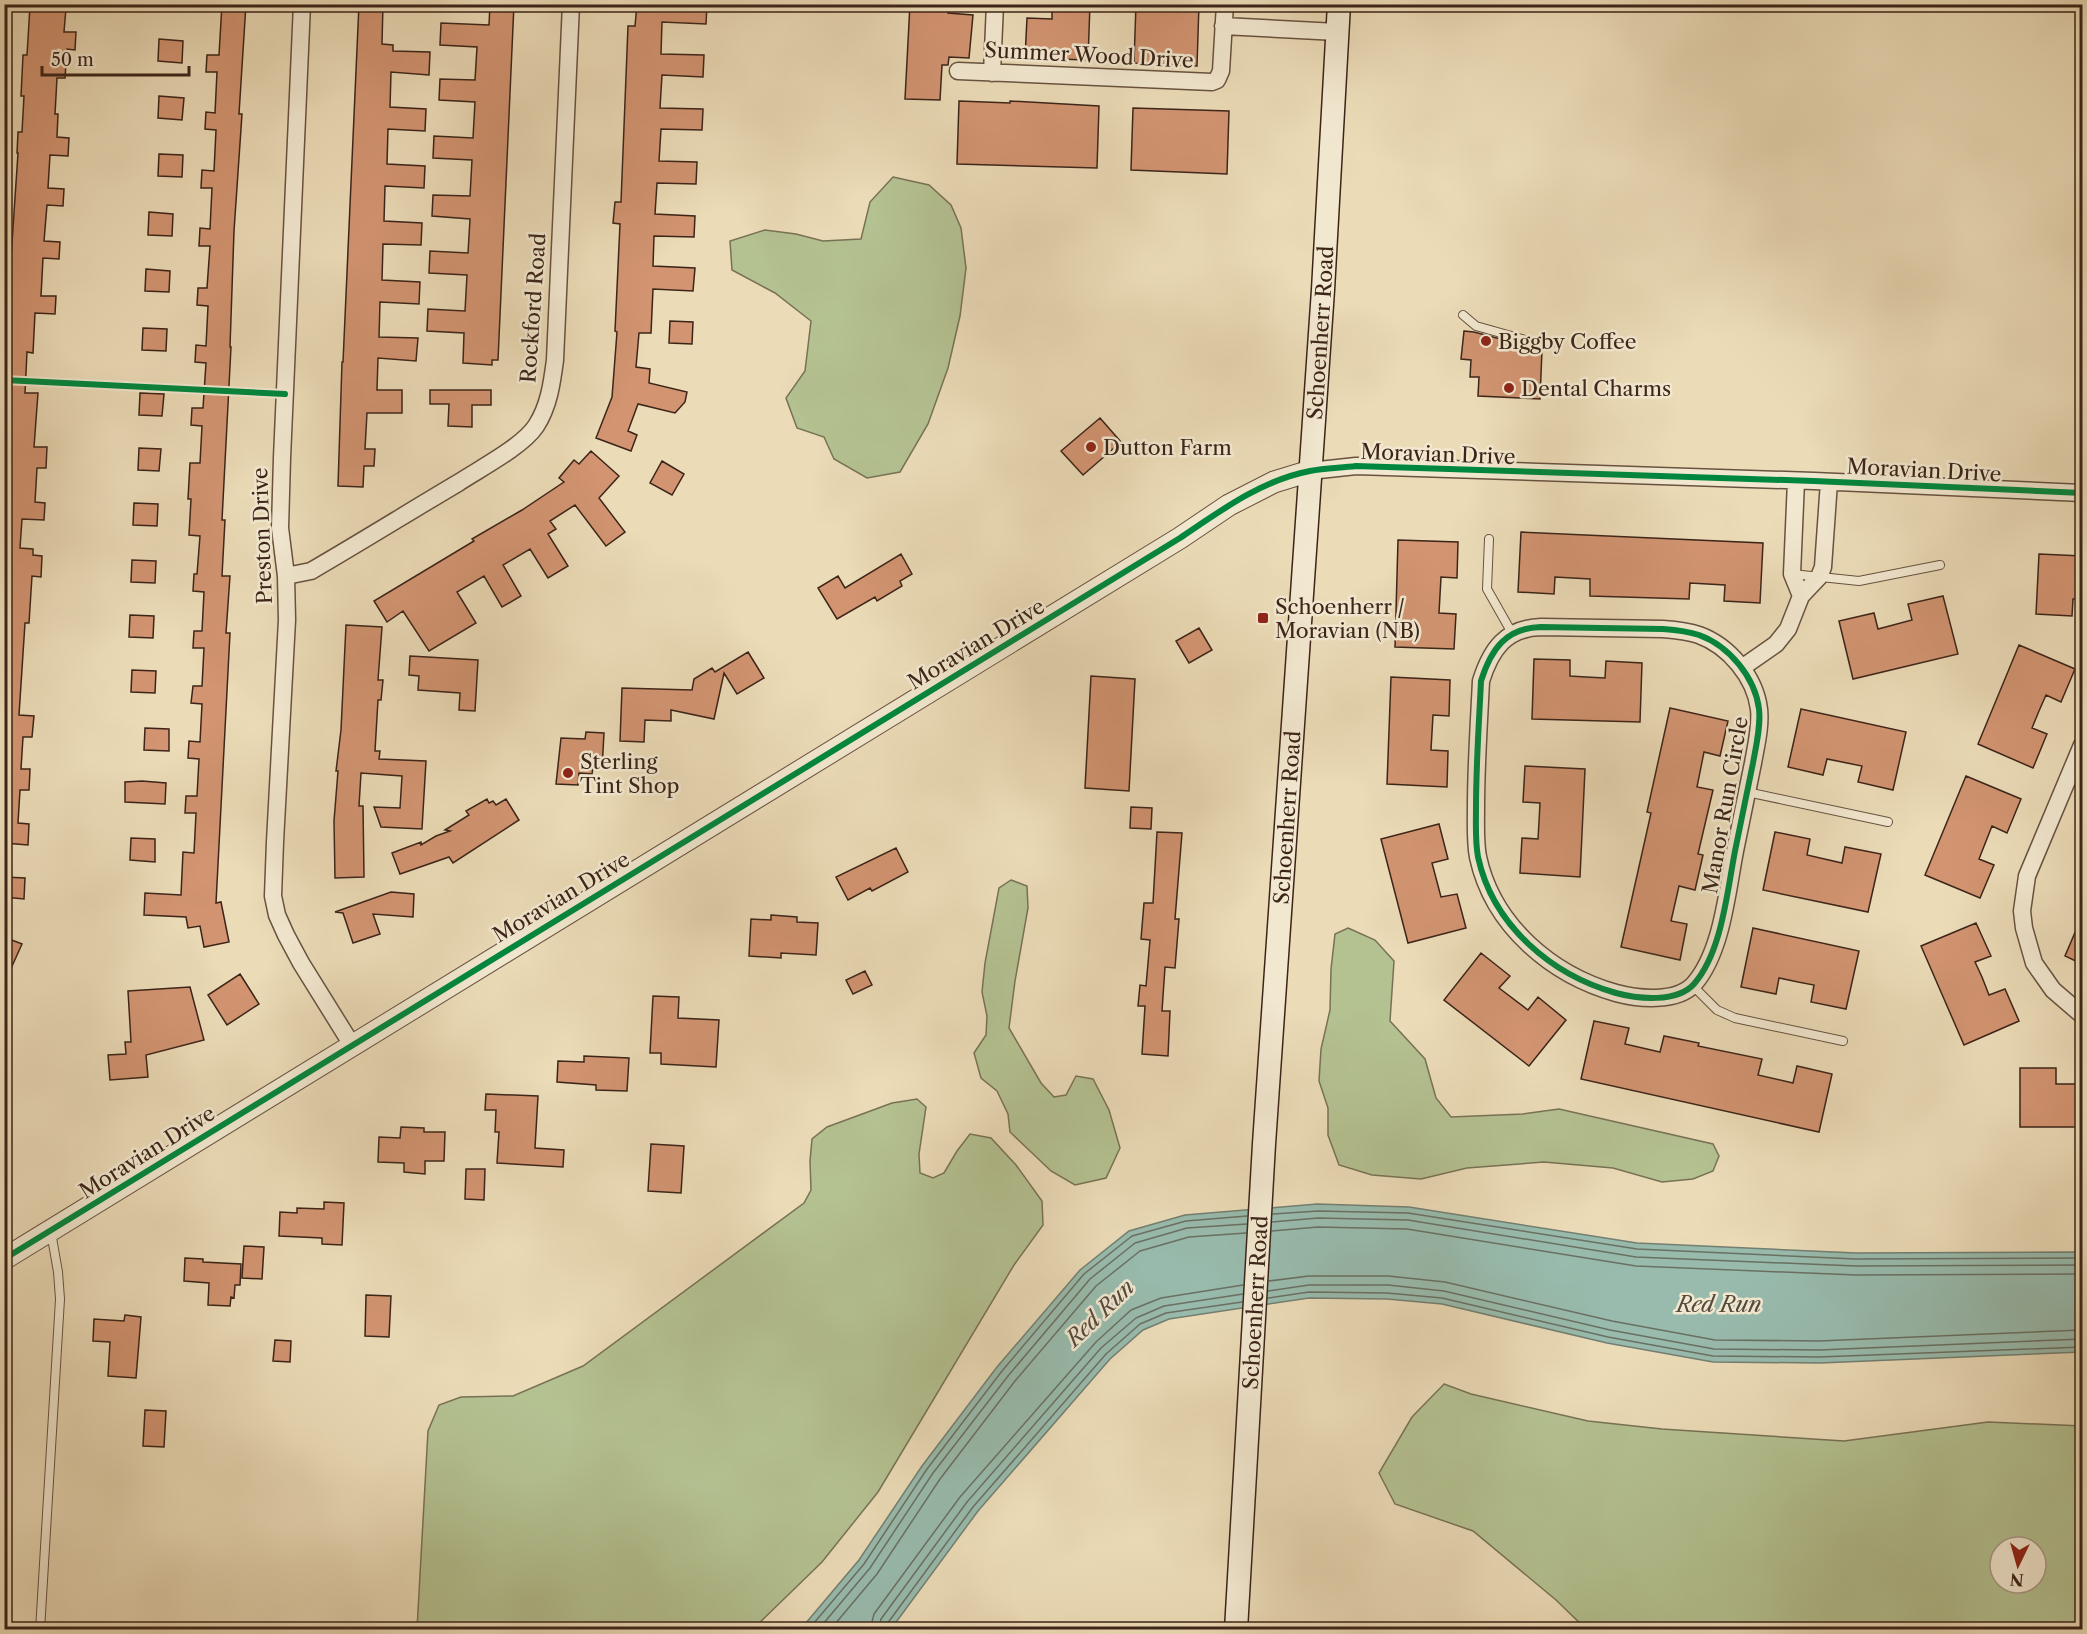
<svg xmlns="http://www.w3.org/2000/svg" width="2087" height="1634" viewBox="0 0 2087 1634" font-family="'Libre Caslon Text',serif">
	<rect width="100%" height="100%" fill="#ebdbb7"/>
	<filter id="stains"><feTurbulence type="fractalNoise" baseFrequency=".00333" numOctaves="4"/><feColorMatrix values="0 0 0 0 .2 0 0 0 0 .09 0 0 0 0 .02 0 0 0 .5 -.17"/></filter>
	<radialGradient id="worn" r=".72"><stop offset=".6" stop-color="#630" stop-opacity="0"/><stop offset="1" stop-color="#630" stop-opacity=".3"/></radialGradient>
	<path fill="#b4c191" stroke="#787255" stroke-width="1.5" fill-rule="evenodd" d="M893,177L929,185L951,205L961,228L966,268L960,316L948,368L928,424L900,472L867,478L834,459L824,437L797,428L786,398L805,371L811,321L775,293L732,270L730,241L765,230L796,234L823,241L861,239L870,202Z
		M1011,880L1027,886L1028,908L1015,981L1009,1028L1041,1083L1054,1097L1066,1095L1076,1076L1093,1079L1109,1110L1120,1148L1106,1178L1075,1185L1051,1171L1010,1132L1008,1114L997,1091L981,1078L974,1053L986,1035L987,1016L982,992L985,963L999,888Z
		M1348,928L1375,940L1394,961L1390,1021L1425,1059L1436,1098L1451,1117L1523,1114L1559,1109L1713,1144L1719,1156L1713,1171L1693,1179L1662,1182L1613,1168L1544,1162L1467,1168L1421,1179L1372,1175L1339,1165L1328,1135V1108L1319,1081L1321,1049L1330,1010L1331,969L1335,934Z
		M917,1099L926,1107L919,1154L920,1173L933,1178L944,1173L957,1151L970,1134L991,1138L1016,1165L1042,1201L1043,1225L1014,1265L878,1492L822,1562L753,1629H417L428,1431L439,1405L461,1397L513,1396L583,1366L804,1203L811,1190L810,1161L812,1139L827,1127L892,1103Z
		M1444,1384L1471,1394L1588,1421L1662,1429L1844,1441L1988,1422L2082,1426V1629H1586L1556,1600L1473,1531L1395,1504L1379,1473L1412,1417ZM2000,1547H2036V1583H2000Z"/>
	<path fill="#98bbad" stroke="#737f72" stroke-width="1.5" d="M1317,1204L1409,1207L1637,1243L1856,1253L2082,1252V1352L1820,1363L1713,1362L1607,1343L1442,1304L1387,1299L1309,1298L1169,1319L1143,1330L1110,1359L978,1511L891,1629L800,1630L859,1560L922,1466L997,1367L1080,1270L1129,1231L1185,1215Z"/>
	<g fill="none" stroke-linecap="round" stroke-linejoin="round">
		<path stroke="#6a7063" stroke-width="1.5" d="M1273,1214L1318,1211L1408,1213L1637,1249L1856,1259L2082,1258
			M1272,1222L1318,1218L1408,1220L1636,1257L1856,1266L2082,1265
			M1272,1231L1318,1227L1407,1229L1636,1266L1856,1275L2082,1274
			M1269,1281L1309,1276H1388L1445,1282L1612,1321L1715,1340L1819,1341L2082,1330
			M1268,1291L1309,1285H1388L1444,1291L1610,1330L1714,1349L1819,1350L2082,1339
			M1268,1298L1309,1292L1387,1293L1442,1298L1608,1337L1713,1356L1819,1357L2082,1347
			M808,1630L864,1564L927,1469L1002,1371L1084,1274L1132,1236L1186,1221L1247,1216
			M818,1630L870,1568L933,1473L1008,1376L1090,1279L1135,1243L1187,1228L1247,1224
			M830,1630L877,1574L940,1479L1015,1381L1096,1286L1140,1251L1189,1237L1246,1233
			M870,1630L874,1614L960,1497L1096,1342L1131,1310L1161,1298L1243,1285
			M879,1630L881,1619L967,1502L1101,1348L1136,1318L1164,1306L1243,1294
			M886,1630L887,1624L973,1507L1106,1354L1140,1324L1166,1313L1242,1302"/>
	</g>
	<path fill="#d29471" stroke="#3c2419" stroke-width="1.5" d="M222,4H246L239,114H242L234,231L230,347H231L222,520H225L222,576H230L226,633H230L216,903L221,902L229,942L204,947L200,926L188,928L186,917L144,915L145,893L181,895L183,852L194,853L196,813H185L186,796H197L199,759L188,758L189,741L200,742L202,704L191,703L193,686H202L204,648H193L194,631H202L204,592L193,591L194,574H197L200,536L189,535L191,499H188L190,463H200L202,426L191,425L192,408H203L206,363L195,362L196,345L206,346L208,306L197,305L198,288H207L210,246H199L200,228L210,229L212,188H201L202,170L214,171L216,130L205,129L206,112L215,113L217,72H206L207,55H219Z
		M359,4H383L382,44L393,45V51L430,52L429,75L391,72L390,107L426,109L425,131L388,129L387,164L425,166L424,188L385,186L384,221L422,223L421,245L383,244L382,280L420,282L419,304L380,302L379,337L418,338L416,361L378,358L377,390H402V413H367L365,449H375L374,466H364L363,487L338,486L342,362H343Z
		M490,4H514L498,360H492V365L463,363L464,333L427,331L428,309L465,311L467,275L429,273L430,251L468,253L470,219L432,216L433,195L470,196L472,160L433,158L434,136L473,138L475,102L439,100L440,79L475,80L477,47L440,45L441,23L489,25Z
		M637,4H707L706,24L662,22L661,54L704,55L703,77L662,75L660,108L703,109L702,130L661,129L659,161L697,162L696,184L657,183L655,214L695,216L694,237L654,236L653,266L695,268L693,291L653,289L651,333H639L636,367L650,369L649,383L687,392L685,402L675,413L638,404L628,431L637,435L631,451L596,438L612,397L617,332L615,331L620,224L613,223L615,202H621L628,26H635Z
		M910,4H949L948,13L973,15L969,58L949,57L948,65H942L940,100L905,99Z
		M1052,4H1090L1088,60L1025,58L1027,18L1052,19Z
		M1136,4H1199L1197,66L1134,63Z
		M30,6L66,8L64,32H76L75,50L67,49L65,78H57L55,114H58L57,137L69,138L68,156L50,155L48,188L64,189L63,206L47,205L44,241L60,242L59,259L43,258L41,296H56L55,314L35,313L33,353L27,352L25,393H38L34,447H47L46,468H37L35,502L45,503L44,520L22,519L20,548L33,549V555L42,556L41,577L32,576L29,623H25L19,715L34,716L32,737H23L21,769H30L29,790H20L18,823L29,824L28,845L4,843V410L10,273L18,153H17L18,132H22L24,96H21L23,55H27Z
		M159,39L183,41L182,63L158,61Z
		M159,96L184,98L182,120L158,118Z
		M959,101L1010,103V101L1099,106L1097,168L957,164Z
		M1133,108L1229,111L1227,174L1131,170Z
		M159,154L183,155L182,177L158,176Z
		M149,212L173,214L172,236L148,235Z
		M146,269L170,271L169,292L145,291Z
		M670,321L693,322L692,344L669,343Z
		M143,328L167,329L166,351L142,350Z
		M1464,331L1474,332L1542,350L1540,399L1478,396L1479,377H1470L1471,360L1461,359Z
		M430,390H491V405H472V427L448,426L449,404H430Z
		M140,393L164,394L162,416L139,415Z
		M1100,418L1121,442L1083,475L1061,451Z
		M139,448L161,449L159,471L138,470Z
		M591,451L619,476L599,498L625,532L606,546L575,505L550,521L556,529L548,534L568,566L548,578L530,549L503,565L521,596L502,607L484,576L457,592L476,623L429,651L403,611L387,622L374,601L474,541L472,539L522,510L564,482L559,478L574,460L579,464Z
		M662,461L684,474L672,495L650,483Z
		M134,503L158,504L157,526L133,525Z
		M1521,532L1763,543L1760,603L1724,601L1725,585L1690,583L1689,599L1590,596V579L1555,577L1554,594L1518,592Z
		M1398,540L1458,542L1457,578L1441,577L1439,613L1456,614L1454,649L1395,647Z
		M901,554L912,574L900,581L902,586L877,601L875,597L837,619L818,588L838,576L845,588Z
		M2039,554L2082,556V599H2073L2072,616L2036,614Z
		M132,560L156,561L155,583L131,582Z
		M1943,596L1958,654L1853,679L1839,621L1874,613L1878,629L1912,620L1908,604Z
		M130,615L154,616L153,638L129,637Z
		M346,625L382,627L378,680H383L381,700H378L375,751H380L379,759L426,761L422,829L381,827L374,807L400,808L402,776L361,773L359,806H363L364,877L335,878L334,821L338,771H336L341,730Z
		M1199,628L1212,650L1189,663L1176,641Z
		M2019,645L2075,669L2061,702L2046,695L2039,711L2032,728L2047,734L2033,768L1978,744Z
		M748,652L764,678L737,694L724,673L714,719L671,710V721L645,720L644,742L620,741L622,688L692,690L694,679L712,668L715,672Z
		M410,656L478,660L475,711L459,710L460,693L418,690L419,676L409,675Z
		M1534,659L1570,660V676L1586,677L1605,678L1606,661L1642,663L1640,722L1532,719Z
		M132,670L156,671L155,693L131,692Z
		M1091,676L1135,679L1129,791L1085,788Z
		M1391,677L1450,680L1449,716L1433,715L1431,750L1448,751L1447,787L1387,784Z
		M1670,708L1728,721L1720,756L1704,752L1697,787L1713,790L1698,854L1703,855L1695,890L1679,886L1671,921L1687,924L1680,960L1621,947L1651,813L1647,812Z
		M1801,709L1906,732L1893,790L1858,782L1862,766L1827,759L1823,775L1788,767Z
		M145,728L169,729V751L144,750Z
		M586,732L604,733L602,769L593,768L592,774L579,773L578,785L556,784L561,738L585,739Z
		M1525,766L1585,769L1580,877L1520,873L1522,838L1538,839L1539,822L1540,803L1523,802Z
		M1966,776L2021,799L2007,833L1992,826L1979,859L1994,865L1980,898L1925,875Z
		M142,781L166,783L165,804L125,802V782Z
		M487,799L489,803L493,801L496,805L506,799L519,820L453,863L449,857L400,874L392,853L421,842V845L436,836L450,831L445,830L469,815L466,811Z
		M1131,807L1152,808L1151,829L1130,828Z
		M1439,824L1448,859L1432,863L1441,897L1457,894L1466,928L1408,943L1381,839Z
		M1157,832L1182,833L1175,919H1179L1175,968L1165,967L1162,1011H1170L1168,1056L1142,1054L1145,1006H1138L1140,985L1146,986L1150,940L1141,939L1144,903H1153Z
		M1775,832L1810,839L1807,855L1842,863L1845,847L1881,854L1868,912L1763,890Z
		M131,838L155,839V862L130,860Z
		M896,848L908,872L872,891L870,888L848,900L836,877Z
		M4,877L25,878L24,899L4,897Z
		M391,892L414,894L413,917L373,914L380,934L353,943L343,913L335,912Z
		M771,915L797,917V922L818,923L816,955L781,953V958L749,956L751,919L771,920Z
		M2082,916V964L2065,956Z
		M1976,923L1991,956L1975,962L1982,977L1989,995L2005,989L2019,1021L1964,1045L1921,946Z
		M1753,928L1859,951L1846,1009L1811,1002L1814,985L1798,982L1779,978L1776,994L1741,987Z
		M4,937L22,944L4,984Z
		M1481,953L1510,976L1499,988L1528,1010L1538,997L1566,1020L1529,1066L1444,1000Z
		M865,971L872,985L853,994L846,980Z
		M240,974L259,1004L227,1025L208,995Z
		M190,987L204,1040L146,1055L148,1077L110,1080L108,1055L126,1054L125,1042H131L128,991Z
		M653,996L679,997L678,1018L719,1020L716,1067L661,1064V1053H650Z
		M1594,1021L1629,1028L1625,1044L1660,1052L1664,1036L1699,1043L1698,1046L1762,1059L1758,1075L1793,1083L1797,1066L1832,1074L1819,1132L1581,1079Z
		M584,1056L629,1058L627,1091L596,1090V1085L557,1082L558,1061L584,1062Z
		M2020,1068H2056V1084H2082V1127H2020Z
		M486,1094L538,1096L535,1148L564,1150L563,1167L497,1163L499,1132H495L496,1110H485Z
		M401,1127L424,1128V1132H445L444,1161H425V1174L404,1172V1163L378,1162L379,1137L400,1138Z
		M651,1144L684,1146L681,1193L648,1191Z
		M466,1169H485L484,1200L465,1199Z
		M324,1202L344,1203L342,1245L322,1244V1238L279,1236L280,1212L297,1213V1208L324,1209Z
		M244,1246L264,1247L262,1279L242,1278Z
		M185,1258L203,1259V1262L241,1264L240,1285H235L234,1298L231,1297L230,1306L208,1305L209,1283L184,1281Z
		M366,1295L391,1296L389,1337L365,1336Z
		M125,1315L141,1317L136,1378L108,1376L110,1342L93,1341L94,1319L124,1321Z
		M275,1340L291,1341L290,1362L273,1361Z
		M145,1410L166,1411L164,1447L143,1446Z"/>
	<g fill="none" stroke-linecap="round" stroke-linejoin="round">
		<g stroke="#685240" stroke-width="10">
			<path id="service" d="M1463,315L1476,326L1536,343L1554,342
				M1489,539L1487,589L1512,633
				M1792,574L1859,581L1940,565
				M1747,792L1888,822
				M1693,986L1717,1010L1735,1018L1843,1041
				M40,1630L60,1299L58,1272L51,1232"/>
		</g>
		<g stroke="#685240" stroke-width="19">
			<path id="minor" d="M302,4L282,458L280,528L286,576L287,620L275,842L273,896L277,915L286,935L301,963L352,1045
				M1223,26L1337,32
				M958,71L1212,82L1217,80L1221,71L1225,4
				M992,73L995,4
				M1310,471L1356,466L1814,481L2082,493
				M1796,481L1792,574L1801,596L1819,577L1823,567L1829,482
				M286,576L311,571C361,542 409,512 458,483C479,469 522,447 536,426C549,406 552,383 555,360L571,4
				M1541,627L1663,629C1676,630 1687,631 1699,635C1729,646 1755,677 1759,709C1761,726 1756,746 1753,763C1747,792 1741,822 1735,851C1727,892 1722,952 1694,984C1677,1003 1638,999 1616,993C1552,975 1493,926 1478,857C1475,841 1476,824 1476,807C1476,765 1479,723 1481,681C1491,649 1506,628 1541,627Z
				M1743,667L1776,644L1788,629L1801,596
				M2082,745L2027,876L2022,911L2024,928L2034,963L2053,990L2082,1015"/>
		</g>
		<g stroke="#685240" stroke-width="23">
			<path id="tertiary" d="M4,1259L1180,538L1229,505L1274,482L1310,471"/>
		</g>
		<g stroke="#3c2419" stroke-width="25">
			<g id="secondary">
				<path id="s1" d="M1236,1630L1264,1144L1323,290L1339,4"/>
			</g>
		</g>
		<use href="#service" stroke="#f2e8d0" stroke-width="8"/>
		<use href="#minor" stroke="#f2e8d0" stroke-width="16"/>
		<use href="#tertiary" stroke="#f2e8d0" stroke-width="21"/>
		<use href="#secondary" stroke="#f2e8d0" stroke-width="22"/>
		<g stroke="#f2e8d0" stroke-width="10">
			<path id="cycleway" d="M4,380L285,394
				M1541,627L1663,629C1676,630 1687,631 1699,635C1729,646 1755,677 1759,709C1761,726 1756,746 1753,763C1747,792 1741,822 1735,851C1727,892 1722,952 1694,984C1677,1003 1638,999 1616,993C1552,975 1493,926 1478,857C1475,841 1476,824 1476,807C1476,765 1479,723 1481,681C1491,649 1506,628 1541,627Z
				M4,1259L1180,538C1220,511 1262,480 1310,471C1325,468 1341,468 1356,466L1814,481L2082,493"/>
		</g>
		<use href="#cycleway" stroke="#00873e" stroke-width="6"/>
	</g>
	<g fill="#8f2418" stroke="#f2e8d0" stroke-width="2">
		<circle cx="1486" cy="341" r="6"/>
		<circle cx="1509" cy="388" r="6"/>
		<circle cx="1091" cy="447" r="6"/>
		<rect x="1257" y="612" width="12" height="12" rx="3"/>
		<circle cx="568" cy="773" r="6"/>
	</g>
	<g text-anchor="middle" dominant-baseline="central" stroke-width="5" stroke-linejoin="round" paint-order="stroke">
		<g font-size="21" fill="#3c2419" stroke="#f2e8d0">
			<text transform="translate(1089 55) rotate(3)">Summer Wood Drive</text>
			<text transform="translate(533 308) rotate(-86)">Rockford Road</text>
			<text stroke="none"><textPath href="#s1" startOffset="1300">Schoenherr Road</textPath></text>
			<text transform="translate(1438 454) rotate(2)">Moravian Drive</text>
			<text transform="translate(1924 470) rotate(3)">Moravian Drive</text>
			<text transform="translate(262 536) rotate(-92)">Preston Drive</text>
			<text transform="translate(976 644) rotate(-31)">Moravian Drive</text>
			<text transform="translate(1725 805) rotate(-80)">Manor Run Circle</text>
			<text stroke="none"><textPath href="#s1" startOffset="814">Schoenherr Road</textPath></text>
			<text transform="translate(561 897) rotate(-31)">Moravian Drive</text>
			<text transform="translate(147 1152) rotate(-32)">Moravian Drive</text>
			<text stroke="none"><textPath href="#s1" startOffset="328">Schoenherr Road</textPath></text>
		</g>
		<g font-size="21" fill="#3c2419" stroke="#f2e8d0" text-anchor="start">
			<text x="1498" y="341">Biggby Coffee</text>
			<text x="1521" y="388">Dental Charms</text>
			<text x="1103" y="447">Dutton Farm</text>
			<text x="1275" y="606">Schoenherr /<tspan x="1275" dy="24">Moravian (NB)</tspan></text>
			<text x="580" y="761">Sterling<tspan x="580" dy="24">Tint Shop</tspan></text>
		</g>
		<g font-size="22" font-style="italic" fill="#534a3e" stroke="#f2e8d0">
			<text x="1719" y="1304">Red Run</text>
			<text transform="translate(1100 1313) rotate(-44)">Red Run</text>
		</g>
	</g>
	<rect width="2087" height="1634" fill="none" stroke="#ebdbb7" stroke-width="24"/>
	<rect x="6" y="6" width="2075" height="1622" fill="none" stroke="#3c2419" stroke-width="3"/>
	<rect x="12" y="12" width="2063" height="1610" fill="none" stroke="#3c2419" stroke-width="1.5"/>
	<g transform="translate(2018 1565) rotate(185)"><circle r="28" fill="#f2e8d0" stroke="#a99a87" stroke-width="1.5"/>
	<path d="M0-4.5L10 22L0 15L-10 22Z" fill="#8f2418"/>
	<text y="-9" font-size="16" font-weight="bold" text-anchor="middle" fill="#3c2419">N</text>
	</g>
	<path d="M42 66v9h147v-9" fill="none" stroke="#3c2419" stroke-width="3"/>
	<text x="51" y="66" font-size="18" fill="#3c2419" stroke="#f2e8d0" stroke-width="4.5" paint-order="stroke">50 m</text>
	<rect width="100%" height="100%" filter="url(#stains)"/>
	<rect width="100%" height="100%" fill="url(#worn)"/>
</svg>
